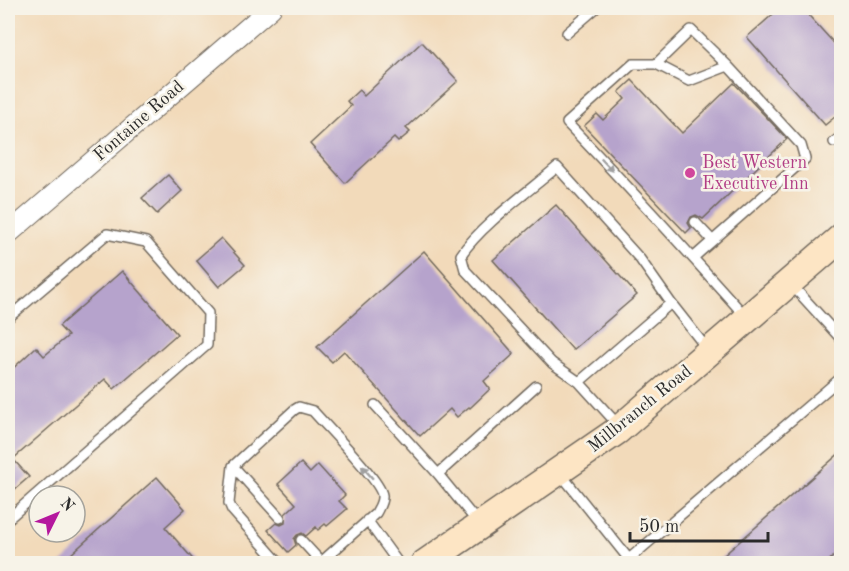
<svg xmlns="http://www.w3.org/2000/svg" width="849" height="571" viewBox="0 0 849 571" font-family="'Old Standard TT',serif">
	<rect width="100%" height="100%" fill="#f7f3e8"/>
	<filter id="ink" filterUnits="userSpaceOnUse"><feTurbulence type="fractalNoise" baseFrequency=".0167" numOctaves="2"/><feDisplacementMap in="SourceGraphic" scale="12" xChannelSelector="R" yChannelSelector="G"/><feConvolveMatrix kernelMatrix="1 2 1 2 8 2 1 2 1" color-interpolation-filters="sRGB"/></filter>
	<filter id="wash" filterUnits="userSpaceOnUse"><feTurbulence type="fractalNoise" baseFrequency=".008" numOctaves="4" result="noise"/><feDisplacementMap in="SourceGraphic" scale="24" xChannelSelector="R" yChannelSelector="G"/><feGaussianBlur stdDeviation="1.35" result="paint"/><feColorMatrix in="noise" values="0 0 0 0 0 0 0 0 0 0 0 0 0 0 0 0 0 1.4 0 .05"/><feComposite in="paint" operator="in"/></filter>
	<g filter="url(#wash)">
		<rect width="100%" height="100%" fill="#f2daba"/>
		<g id="blocks">
			<path fill="#b6a3cc" d="M780,8H802L842,52V111L825,125L747,37Z
				M422,42L458,81L406,128L410,132L398,142L394,138L345,183L310,144L351,106L347,101L359,90L364,96Z
				M632,80L682,133L734,83L787,139L703,219L696,215L691,217L688,223L691,228L686,233L584,126L597,114L603,120L625,99L619,92Z
				M168,175L182,191L157,214L142,198Z
				M556,205L637,295L573,350L493,260Z
				M221,238L245,265L219,287L196,260Z
				M424,251L514,354L484,381L490,389L470,408L469,407L457,417L450,409L420,436L344,351L332,362L317,347Z
				M122,271L177,334L114,389L105,379L13,459L29,477L8,495V373L36,347L44,356L68,336L59,326Z
				M842,451V549L825,564H714Z
				M301,463L310,473L318,465L345,495L339,501L347,509L327,526L325,524L318,530L316,527L306,536L302,533L297,535L294,539L296,545L288,552L268,530L276,523L281,525L285,523V514L296,504L278,484Z
				M157,477L185,509L165,527L197,564H60Z"/>
		</g>
	</g>
	<g filter="url(#ink)">
		<use href="#blocks" fill-opacity="0" stroke="#71685d" stroke-width="1.5"/>
		<g fill="none" stroke-linecap="round" stroke-linejoin="round">
			<g stroke="#71685d" stroke-width="12">
				<path id="service" d="M567,33L596,8
					M656,64L691,30L728,66
					M834,142L842,136
					M695,222L712,240
					M693,258L805,159L801,145L728,66L689,81L656,64H633L567,123C628,186 687,251 746,317
					M791,284L842,340
					M8,318L107,234L146,242L208,313L207,345L8,519
					M579,382L552,363L465,270L461,255C481,225 528,192 557,167L640,259L671,303
					M375,405L438,474L478,523
					M619,426L579,382L671,303L708,350
					M233,466L280,518
					M560,473L632,563
					M438,474L536,386
					M367,520L399,564
					M301,540L323,564
					M629,559L842,377
					M280,564L232,510L229,503L233,466L294,410L299,407L313,411C326,426 380,480 382,495C383,502 379,507 376,513L319,564"/>
			</g>
			<g stroke="#71685d" stroke-width="22">
				<path id="minor" d="M8,234L271,8"/>
			</g>
			<g stroke="#71685d" stroke-width="30">
				<path id="secondary" d="M424,564L617,431L842,237"/>
			</g>
			<use href="#service" stroke="#fff" stroke-width="9"/>
			<use href="#minor" stroke="#fff" stroke-width="20"/>
			<use href="#secondary" stroke="#fde5c4" stroke-width="27"/>
		</g>
		<defs><path id="oneway-solid" d="M-6-.8H1V-3.2L6.5 0L1 3.2V.8H-6Z" transform="scale(1.5)"/></defs>
		<g fill="#a0a0a0">
			<use href="#oneway-solid" transform="translate(607 165) rotate(46)"/>
			<use href="#oneway-solid" transform="translate(367 472) rotate(-131)"/>
		</g>
	</g>
	<circle fill="#d1479c" stroke="#f7f3e8" stroke-width="2" cx="690" cy="173" r="6"/>
	<g text-anchor="middle" dominant-baseline="central" stroke-width="5" stroke-linejoin="round" paint-order="stroke">
		<g font-size="18" fill="#2b2b2b" stroke="#f7f3e8">
			<text transform="translate(139 121) rotate(-41)">Fontaine Road</text>
			<text transform="translate(640 409) rotate(-39)">Millbranch Road</text>
		</g>
		<g font-size="18" fill="#b23c85" stroke="#f7f3e8" text-anchor="start">
			<text x="702" y="163">Best Western<tspan x="702" dy="21">Executive Inn</tspan></text>
		</g>
	</g>
	<rect width="849" height="571" fill="none" stroke="#f7f3e8" stroke-width="30"/>
	<g transform="translate(57 514) rotate(47)"><circle r="28" fill="#f7f3e8" stroke="#a5a39c" stroke-width="1.5"/>
	<path d="M0-4.5L10 22L0 15L-10 22Z" fill="#b5179e"/>
	<text y="-9" font-size="16" font-weight="bold" text-anchor="middle" fill="#2b2b2b">N</text>
	</g>
	<path d="M630 532v9h138v-9" fill="none" stroke="#2b2b2b" stroke-width="3"/>
	<text x="639" y="532" font-size="18" fill="#2b2b2b" stroke="#f7f3e8" stroke-width="4.5" paint-order="stroke">50 m</text>
</svg>
